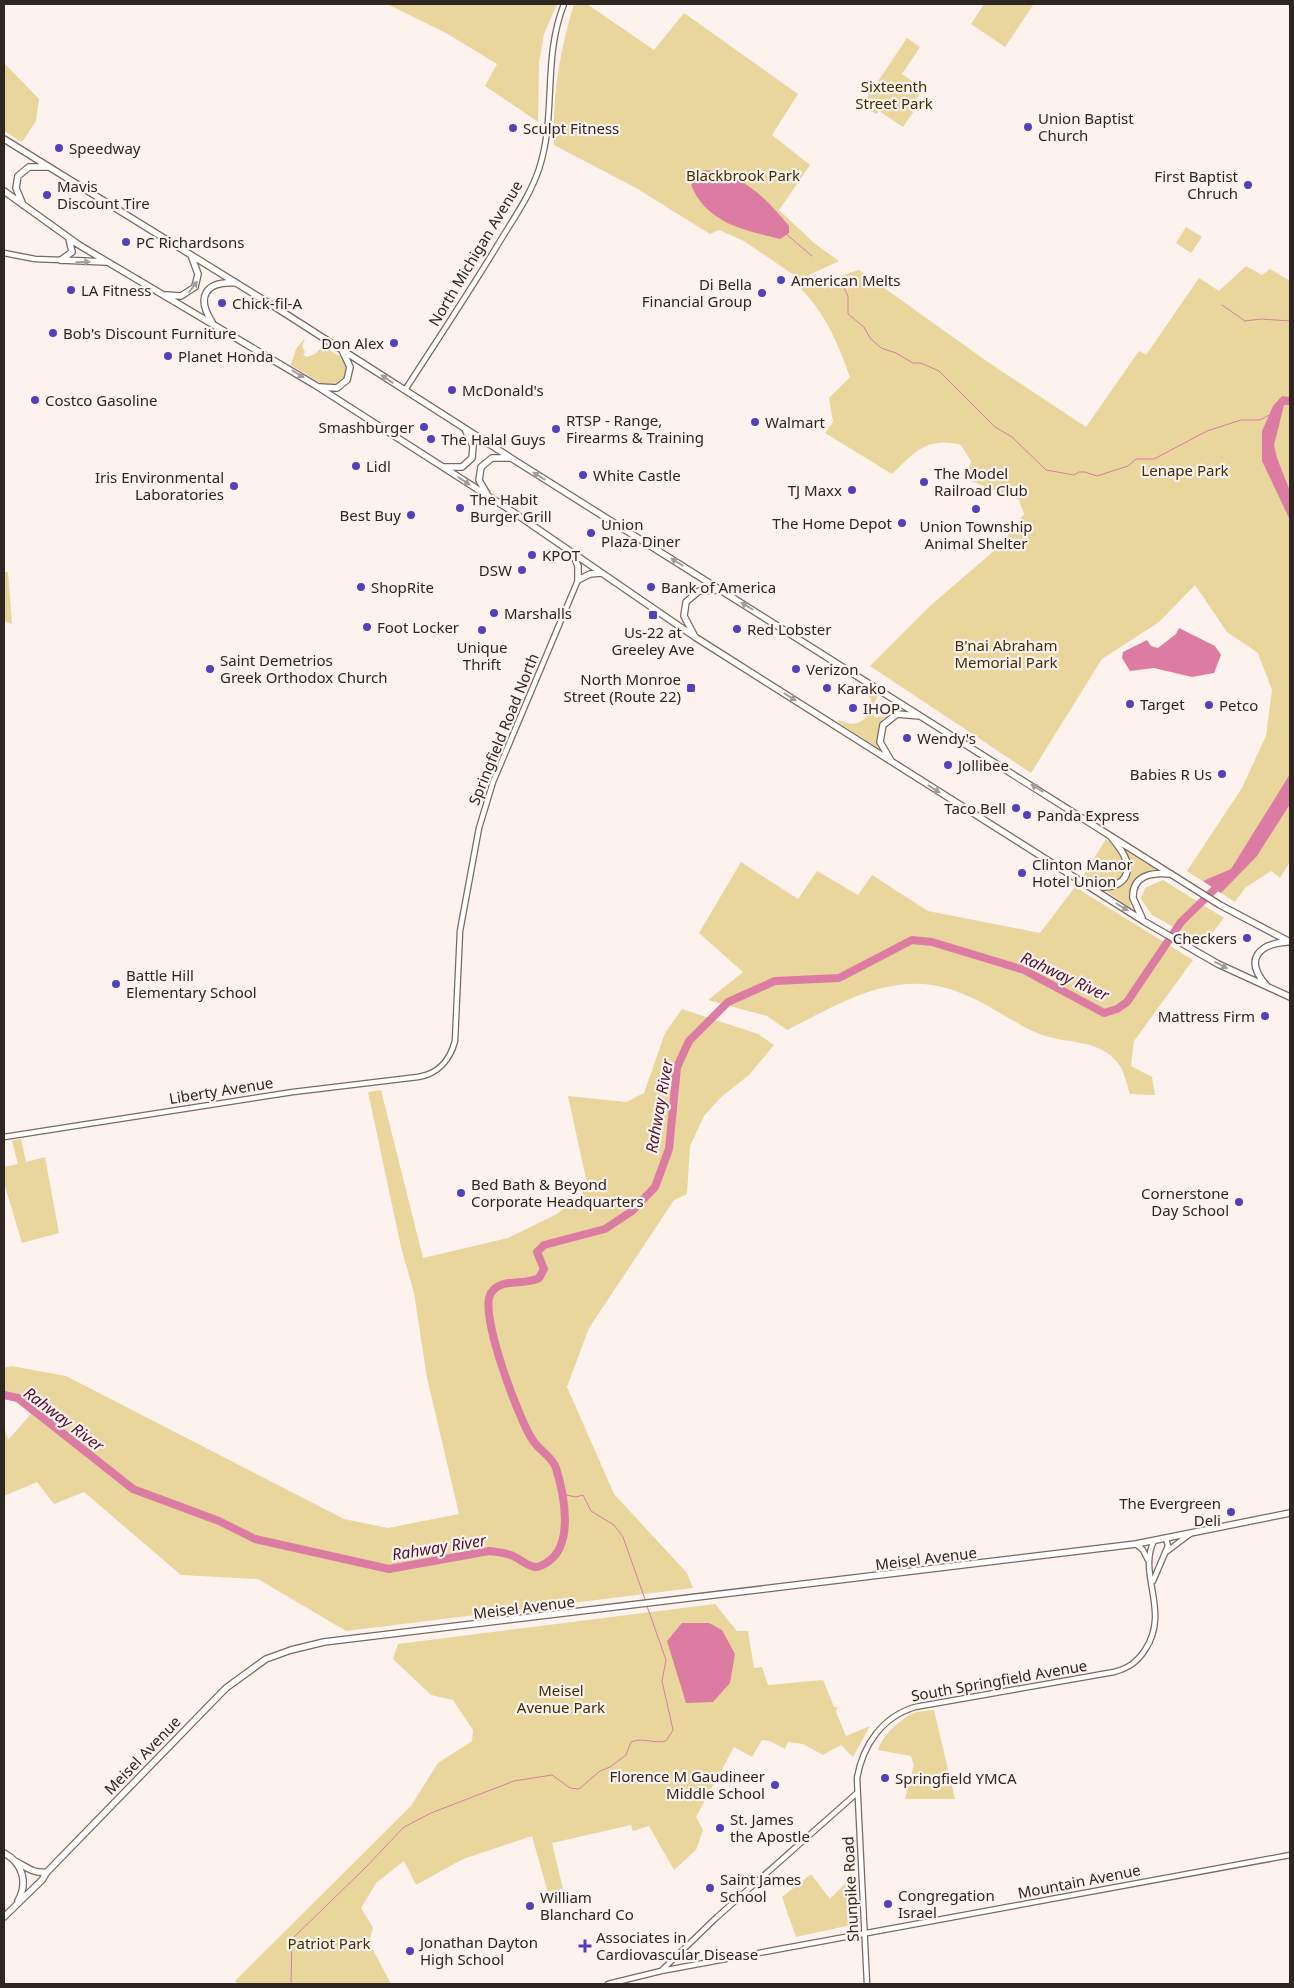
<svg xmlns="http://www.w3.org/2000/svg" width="1294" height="1988" viewBox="0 0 1294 1988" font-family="'Noto Sans',sans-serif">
	<rect width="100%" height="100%" fill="#fdf2ee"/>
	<path fill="#e8d69d" d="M387,4H557L544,34L539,63L538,122L485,86L497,64L446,33Z
		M574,4H587L654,50L684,13L798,94L772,135L810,165L779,210L814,243L839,261L809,275L819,283L859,270L985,360L1086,427L1139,351L1146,355L1199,278L1219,291L1246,266L1262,275L1270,269L1290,281V862L1280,878L1271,871L1245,888L1235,902L1187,871L1242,788L1266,736L1272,690L1258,653L1227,632L1195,585L1159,622L1102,659L1031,773L870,666L931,605L1001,545L1024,514L1019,500L966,479L971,461L961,445C927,436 914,453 892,474L825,433L833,422L829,398L850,377C838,344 826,314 801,289V280L744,241L719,230L710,234L636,188L554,145C552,97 560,49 574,4Z
		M984,4H1031L1033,5L1005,47L971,24Z
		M907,38L920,47L902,74L923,89L910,108L914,111L903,127L879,111L876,114L862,105Z
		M4,63L39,99L36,121L22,142L4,131Z
		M1186,227L1202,237L1191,253L1176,243Z
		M305,338L302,346L305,352L303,355L307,357L315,354L323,346L343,358L348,365C345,380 341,386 326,386L291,365L296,349Z
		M4,572H8L12,624L4,621Z
		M864,686L878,695L872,707L874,716L877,718L879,716L885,717L879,724L878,748L838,722L839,720C851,726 860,725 869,715L871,699L860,687Z
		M1106,839C1117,849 1127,857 1123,874L1111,886L1095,885L1083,876Z
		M1125,849L1156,869C1134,878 1128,884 1131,909L1106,891L1116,889L1124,882L1128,859Z
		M741,862L798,899L817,871L858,895L872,875L928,911L1040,933L1075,887L1193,960L1134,1041L1131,1066L1152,1077L1155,1095L1130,1094C1127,1086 1125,1074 1120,1066C1101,1037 1065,1045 1037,1033C1012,1022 989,1004 963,994C897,966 844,1002 787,1030L767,1016L708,1000L743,972L699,933Z
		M1163,880L1224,918L1204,944L1152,915L1141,899L1145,888Z
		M682,1009L758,1034L774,1045L749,1075L720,1098L704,1116L690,1146L687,1194L674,1200L589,1328L567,1387L614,1494L687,1573L693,1588L346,1631L258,1579L181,1575L84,1492L54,1504L37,1482L4,1496V1426L8,1440L31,1414L4,1393V1368L11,1366L66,1376L344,1519L388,1528L459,1514L427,1378L414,1293L401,1247L368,1092L381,1090L423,1258L508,1238L557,1214L588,1188L568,1096L626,1102L644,1093L665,1033Z
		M21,1139L26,1162L45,1157L59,1233L22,1243L4,1183V1167L18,1164L12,1141Z
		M715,1604L737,1631H748L754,1668L762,1667L768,1685L823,1680L834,1707H837L836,1712L846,1736L870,1726L853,1757L841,1745L823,1755L803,1744L788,1742L785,1749L770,1741L762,1740L752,1757L734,1747L696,1817L703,1830L696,1850L674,1870L649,1826L633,1831L631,1825L552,1843L563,1889L548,1893L532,1836L463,1859L416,1885L404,1861L376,1883L361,1908L373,1928L369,1942L391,1984H238L235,1981L411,1806L438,1763L472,1741L473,1730L453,1700L431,1695L393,1659L398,1644Z
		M934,1710L955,1799H905L914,1765L911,1756L878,1750C882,1736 900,1719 914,1713C919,1711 928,1711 934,1710Z
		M811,1874L830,1899L853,1876L860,1923L796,1937L782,1897Z"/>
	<path fill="#dc7ca2" d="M704,170C742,173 766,198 789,226V233L780,239C743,230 707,223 691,185Z
		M1282,396L1290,397V405H1284L1274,445L1277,458L1290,491V520L1262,461V431L1273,406Z
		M1179,628L1215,646L1221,655L1214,673L1192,677L1154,668L1130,671L1122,658L1123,652L1147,640L1151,646L1158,648L1176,634Z
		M1290,774V804L1257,856L1221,893L1203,881L1231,869Z
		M682,1623H709L722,1630L735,1654L730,1683L713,1702L686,1703L667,1641Z"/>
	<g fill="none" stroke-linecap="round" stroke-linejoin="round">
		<path stroke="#dc7ca2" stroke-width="1" d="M786,234L812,256
			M841,282L848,296V314L864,327L870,338L881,348L896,353L913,363H921L939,371L995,427L1012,437L1046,470L1074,475L1079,472H1085L1097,476L1128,466L1136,459H1154L1207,431L1241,420H1260L1271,414
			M1222,305L1245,321L1261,319L1290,321
			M561,1494L576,1497L583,1495L591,1511L614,1525L623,1537L646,1602
			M291,1984L292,1939L364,1869L404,1827L431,1813L514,1781L552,1775L570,1788L579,1789L600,1771L610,1767L626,1755L631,1742C643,1737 654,1744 666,1741L673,1730L662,1681L666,1660L647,1606"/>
		<path stroke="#dc7ca2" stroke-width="8" d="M4,1395L18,1398L133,1489L219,1521L255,1539L389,1569L489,1551C498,1552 506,1552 515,1557C521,1560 528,1566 535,1567C540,1567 545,1564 549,1561C574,1543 564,1494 556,1468C552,1456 538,1450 532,1439C519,1419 478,1312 491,1293C501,1277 524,1286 539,1278L544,1269L537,1252L544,1245L605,1229L632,1211L655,1187L669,1149L677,1067L689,1041L728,1002L775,981L839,978L912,940L932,942L1024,970L1104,1013L1117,1009L1127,1002L1181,922L1222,882"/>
		<g stroke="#7d675e" stroke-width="7">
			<path id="tertiary" d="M4,253L35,259L61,260
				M405,390C436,342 468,294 497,246C512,221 530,196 539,169C557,114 542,60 564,4
				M4,1137L293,1092L418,1077C438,1074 450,1060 455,1041L460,931L479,828L493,782L578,580
				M1136,1544L1143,1550L1148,1560
				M1166,1552L1190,1534
				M1153,1581L1168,1546L1166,1539
				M662,1970L717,1917L857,1793
				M608,1984L661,1971L1290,1855
				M867,1984L857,1778C863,1745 882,1717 915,1707L1114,1672C1129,1668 1137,1662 1145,1650C1171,1611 1137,1574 1154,1541"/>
		</g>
		<g stroke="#7d675e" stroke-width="8">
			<path id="primary" d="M4,1853C23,1863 28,1883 18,1901
				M15,1861C27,1867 33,1874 47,1872
				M4,1917L42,1880L47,1872L226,1688L266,1659L291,1650L324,1642L1136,1544L1290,1513"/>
		</g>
		<g stroke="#7d675e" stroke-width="8">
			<path id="trunk" d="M4,139L275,307L511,458L1220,905L1290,942
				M4,191L79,245L315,385L513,512L695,637L1145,922L1218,964L1290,997
				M23,205L16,188L18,176L29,167H47
				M61,260L106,262
				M61,260L72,252L69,239
				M166,295L181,296L195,287L198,274L191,255
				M212,322C196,297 205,281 236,283
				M320,387L337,388L347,380L350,367L342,350
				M444,467H462L472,458L473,446L466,431
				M487,494L479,480L481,467L492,458H509
				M573,554L578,566V580
				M578,580L590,574L601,573
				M694,635L684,616L686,602L699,591L721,590
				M890,759L880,742L883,725L897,714L920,716
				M1091,885C1109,891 1133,884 1126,860C1123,851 1117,844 1111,837
				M1142,918L1133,898C1132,875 1152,872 1171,874
				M1266,985C1244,960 1258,944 1287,942"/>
		</g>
		<use href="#tertiary" stroke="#fff" stroke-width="4.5"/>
		<use href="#primary" stroke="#fff" stroke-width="5.5"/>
		<use href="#trunk" stroke="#fff" stroke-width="5.5"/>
	</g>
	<defs><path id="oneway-solid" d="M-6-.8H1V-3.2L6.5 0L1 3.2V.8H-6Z" transform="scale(1.25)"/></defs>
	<g fill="#a19d9c">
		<use href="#oneway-solid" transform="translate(83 262) rotate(-1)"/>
		<use href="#oneway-solid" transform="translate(193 287) rotate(-53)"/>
		<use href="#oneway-solid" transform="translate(298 374) rotate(32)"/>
		<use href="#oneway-solid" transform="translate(387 379) rotate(-147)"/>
		<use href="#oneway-solid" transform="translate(539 476) rotate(-148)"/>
		<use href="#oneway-solid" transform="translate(464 481) rotate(33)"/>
		<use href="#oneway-solid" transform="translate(677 562) rotate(-148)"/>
		<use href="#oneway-solid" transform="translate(747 606) rotate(-148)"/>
		<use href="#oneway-solid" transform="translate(790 697) rotate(32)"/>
		<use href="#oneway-solid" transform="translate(1037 788) rotate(-148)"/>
		<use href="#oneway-solid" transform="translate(934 789) rotate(32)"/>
		<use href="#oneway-solid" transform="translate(1122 907) rotate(32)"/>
		<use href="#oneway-solid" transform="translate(1221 965) rotate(27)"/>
	</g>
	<g fill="#5241b9" stroke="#fdf2ee" stroke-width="2">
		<circle cx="1028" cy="127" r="5"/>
		<circle cx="513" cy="128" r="5"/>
		<circle cx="59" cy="148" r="5"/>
		<circle cx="1248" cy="185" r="5"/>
		<circle cx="47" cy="195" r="5"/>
		<circle cx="126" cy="242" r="5"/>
		<circle cx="781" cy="280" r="5"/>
		<circle cx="71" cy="290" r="5"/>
		<circle cx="762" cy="293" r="5"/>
		<circle cx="222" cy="303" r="5"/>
		<circle cx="53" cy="333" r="5"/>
		<circle cx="394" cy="343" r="5"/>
		<circle cx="168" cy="356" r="5"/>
		<circle cx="452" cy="390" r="5"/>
		<circle cx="35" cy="400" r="5"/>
		<circle cx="755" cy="422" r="5"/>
		<circle cx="424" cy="427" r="5"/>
		<circle cx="556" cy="429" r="5"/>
		<circle cx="431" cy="439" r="5"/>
		<circle cx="356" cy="466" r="5"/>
		<circle cx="583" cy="475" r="5"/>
		<circle cx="924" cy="482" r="5"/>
		<circle cx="234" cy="486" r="5"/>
		<circle cx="852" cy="490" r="5"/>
		<circle cx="460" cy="508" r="5"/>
		<circle cx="976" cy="509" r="5"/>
		<circle cx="411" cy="515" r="5"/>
		<circle cx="902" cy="523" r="5"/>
		<circle cx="591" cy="533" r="5"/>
		<circle cx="532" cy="555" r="5"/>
		<circle cx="522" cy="570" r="5"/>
		<circle cx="361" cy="587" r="5"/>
		<circle cx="651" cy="587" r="5"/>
		<circle cx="494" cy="613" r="5"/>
		<rect x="648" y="610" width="10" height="10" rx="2.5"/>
		<circle cx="367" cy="627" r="5"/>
		<circle cx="737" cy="629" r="5"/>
		<circle cx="482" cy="630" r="5"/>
		<circle cx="210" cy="669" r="5"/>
		<circle cx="796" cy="669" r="5"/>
		<rect x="686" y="683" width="10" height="10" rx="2.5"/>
		<circle cx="827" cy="688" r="5"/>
		<circle cx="1130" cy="704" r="5"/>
		<circle cx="1209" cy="705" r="5"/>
		<circle cx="853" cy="708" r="5"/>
		<circle cx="907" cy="738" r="5"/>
		<circle cx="948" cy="765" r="5"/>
		<circle cx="1222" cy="774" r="5"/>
		<circle cx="1016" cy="808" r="5"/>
		<circle cx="1027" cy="815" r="5"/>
		<circle cx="1022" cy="873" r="5"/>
		<circle cx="1247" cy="938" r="5"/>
		<circle cx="116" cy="984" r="5"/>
		<circle cx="1265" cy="1016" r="5"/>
		<circle cx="461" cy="1193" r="5"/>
		<circle cx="1239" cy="1202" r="5"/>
		<circle cx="1231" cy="1512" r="5"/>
		<circle cx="885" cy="1778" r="5"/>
		<circle cx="775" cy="1785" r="5"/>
		<circle cx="720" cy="1828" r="5"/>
		<circle cx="710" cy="1888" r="5"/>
		<circle cx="888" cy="1904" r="5"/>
		<circle cx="530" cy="1906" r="5"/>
		<path d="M582.5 1938.5h5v5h5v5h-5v5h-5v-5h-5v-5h5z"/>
		<circle cx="410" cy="1951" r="5"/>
	</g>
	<g text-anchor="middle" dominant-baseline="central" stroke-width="4.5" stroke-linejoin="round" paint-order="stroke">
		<g font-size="15" fill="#3d3002" stroke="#fdf2ee">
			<text x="894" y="86">Sixteenth<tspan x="894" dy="17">Street Park</tspan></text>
			<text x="743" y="175">Blackbrook Park</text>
			<text x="1185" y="470">Lenape Park</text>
			<text x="1006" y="645">B'nai Abraham<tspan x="1006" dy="17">Memorial Park</tspan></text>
			<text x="561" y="1690">Meisel<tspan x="561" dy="17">Avenue Park</tspan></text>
			<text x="329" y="1943">Patriot Park</text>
		</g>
		<g font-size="15" fill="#2f2622" stroke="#fdf2ee" text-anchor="start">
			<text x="1038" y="118">Union Baptist<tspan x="1038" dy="17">Church</tspan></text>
			<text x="523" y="128">Sculpt Fitness</text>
			<text x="69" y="148">Speedway</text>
			<text x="1238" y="176" text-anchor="end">First Baptist<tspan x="1238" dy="17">Chruch</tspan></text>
			<text x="57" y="186">Mavis<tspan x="57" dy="17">Discount Tire</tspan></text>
			<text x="136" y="242">PC Richardsons</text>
			<text x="791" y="280">American Melts</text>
			<text x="752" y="284" text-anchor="end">Di Bella<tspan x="752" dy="17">Financial Group</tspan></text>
			<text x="81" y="290">LA Fitness</text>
			<text x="232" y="303">Chick-fil-A</text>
			<text x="63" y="333">Bob's Discount Furniture</text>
			<text x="384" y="343" text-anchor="end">Don Alex</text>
			<text x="178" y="356">Planet Honda</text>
			<text x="462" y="390">McDonald's</text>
			<text x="45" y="400">Costco Gasoline</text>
			<text x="566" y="420">RTSP - Range,<tspan x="566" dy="17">Firearms &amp; Training</tspan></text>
			<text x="765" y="422">Walmart</text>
			<text x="414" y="427" text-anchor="end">Smashburger</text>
			<text x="441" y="439">The Halal Guys</text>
			<text x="366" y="466">Lidl</text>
			<text x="934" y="473">The Model<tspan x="934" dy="17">Railroad Club</tspan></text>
			<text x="593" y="475">White Castle</text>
			<text x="224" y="477" text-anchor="end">Iris Environmental<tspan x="224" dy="17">Laboratories</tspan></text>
			<text x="842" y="490" text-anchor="end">TJ Maxx</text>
			<text x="470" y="499">The Habit<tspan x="470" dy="17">Burger Grill</tspan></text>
			<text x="401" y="515" text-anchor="end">Best Buy</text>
			<text x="892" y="523" text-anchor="end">The Home Depot</text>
			<text x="601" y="524">Union<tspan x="601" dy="17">Plaza Diner</tspan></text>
			<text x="976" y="526" text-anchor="middle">Union Township<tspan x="976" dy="17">Animal Shelter</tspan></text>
			<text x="542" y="555">KPOT</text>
			<text x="512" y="570" text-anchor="end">DSW</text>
			<text x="371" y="587">ShopRite</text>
			<text x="661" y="587">Bank of America</text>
			<text x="504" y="613">Marshalls</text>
			<text x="377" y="627">Foot Locker</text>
			<text x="747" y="629">Red Lobster</text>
			<text x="653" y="632" text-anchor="middle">Us-22 at<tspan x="653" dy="17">Greeley Ave</tspan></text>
			<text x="482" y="647" text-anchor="middle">Unique<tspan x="482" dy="17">Thrift</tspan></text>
			<text x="220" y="660">Saint Demetrios<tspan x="220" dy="17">Greek Orthodox Church</tspan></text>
			<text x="806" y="669">Verizon</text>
			<text x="681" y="679" text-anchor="end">North Monroe<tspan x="681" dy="17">Street (Route 22)</tspan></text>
			<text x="837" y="688">Karako</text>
			<text x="1140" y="704">Target</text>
			<text x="1219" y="705">Petco</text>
			<text x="863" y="708">IHOP</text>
			<text x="917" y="738">Wendy's</text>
			<text x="958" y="765">Jollibee</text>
			<text x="1212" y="774" text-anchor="end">Babies R Us</text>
			<text x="1006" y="808" text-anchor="end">Taco Bell</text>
			<text x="1037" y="815">Panda Express</text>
			<text x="1032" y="864">Clinton Manor<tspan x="1032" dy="17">Hotel Union</tspan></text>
			<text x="1237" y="938" text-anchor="end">Checkers</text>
			<text x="126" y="975">Battle Hill<tspan x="126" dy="17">Elementary School</tspan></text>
			<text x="1255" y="1016" text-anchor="end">Mattress Firm</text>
			<text x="471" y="1184">Bed Bath &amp; Beyond<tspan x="471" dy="17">Corporate Headquarters</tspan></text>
			<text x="1229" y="1193" text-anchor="end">Cornerstone<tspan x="1229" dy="17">Day School</tspan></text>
			<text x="1221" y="1503" text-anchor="end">The Evergreen<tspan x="1221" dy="17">Deli</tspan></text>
			<text x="765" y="1776" text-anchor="end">Florence M Gaudineer<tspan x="765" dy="17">Middle School</tspan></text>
			<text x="895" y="1778">Springfield YMCA</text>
			<text x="730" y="1819">St. James<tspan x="730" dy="17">the Apostle</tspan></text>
			<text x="720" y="1879">Saint James<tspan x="720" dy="17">School</tspan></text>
			<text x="898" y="1895">Congregation<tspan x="898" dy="17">Israel</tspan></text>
			<text x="540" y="1897">William<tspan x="540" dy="17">Blanchard Co</tspan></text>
			<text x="596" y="1937">Associates in<tspan x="596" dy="17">Cardiovascular Disease</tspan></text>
			<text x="420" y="1942">Jonathan Dayton<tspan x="420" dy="17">High School</tspan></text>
		</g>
		<g font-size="15" fill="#2f2622" stroke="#fdf2ee">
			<text transform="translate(475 253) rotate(-59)">North Michigan Avenue</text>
			<text transform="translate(503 729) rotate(-68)">Springfield Road North</text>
			<text transform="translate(221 1090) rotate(-9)">Liberty Avenue</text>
			<text transform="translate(926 1558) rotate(-7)">Meisel Avenue</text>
			<text transform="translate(524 1607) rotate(-7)">Meisel Avenue</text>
			<text transform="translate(999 1680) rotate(-10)">South Springfield Avenue</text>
			<text transform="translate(142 1755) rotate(-46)">Meisel Avenue</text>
			<text transform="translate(1079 1881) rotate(-11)">Mountain Avenue</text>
			<text transform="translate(850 1889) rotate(-93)">Shunpike Road</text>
		</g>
		<g font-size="16" font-style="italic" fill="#4d122e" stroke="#fdf2ee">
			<text transform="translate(1065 976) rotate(25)">Rahway River</text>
			<text transform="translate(659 1106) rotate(-80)">Rahway River</text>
			<text transform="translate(64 1419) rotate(37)">Rahway River</text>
			<text transform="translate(439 1547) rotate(-9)">Rahway River</text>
		</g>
	</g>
	<rect width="1294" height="1988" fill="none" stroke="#2f2622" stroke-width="10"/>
</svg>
